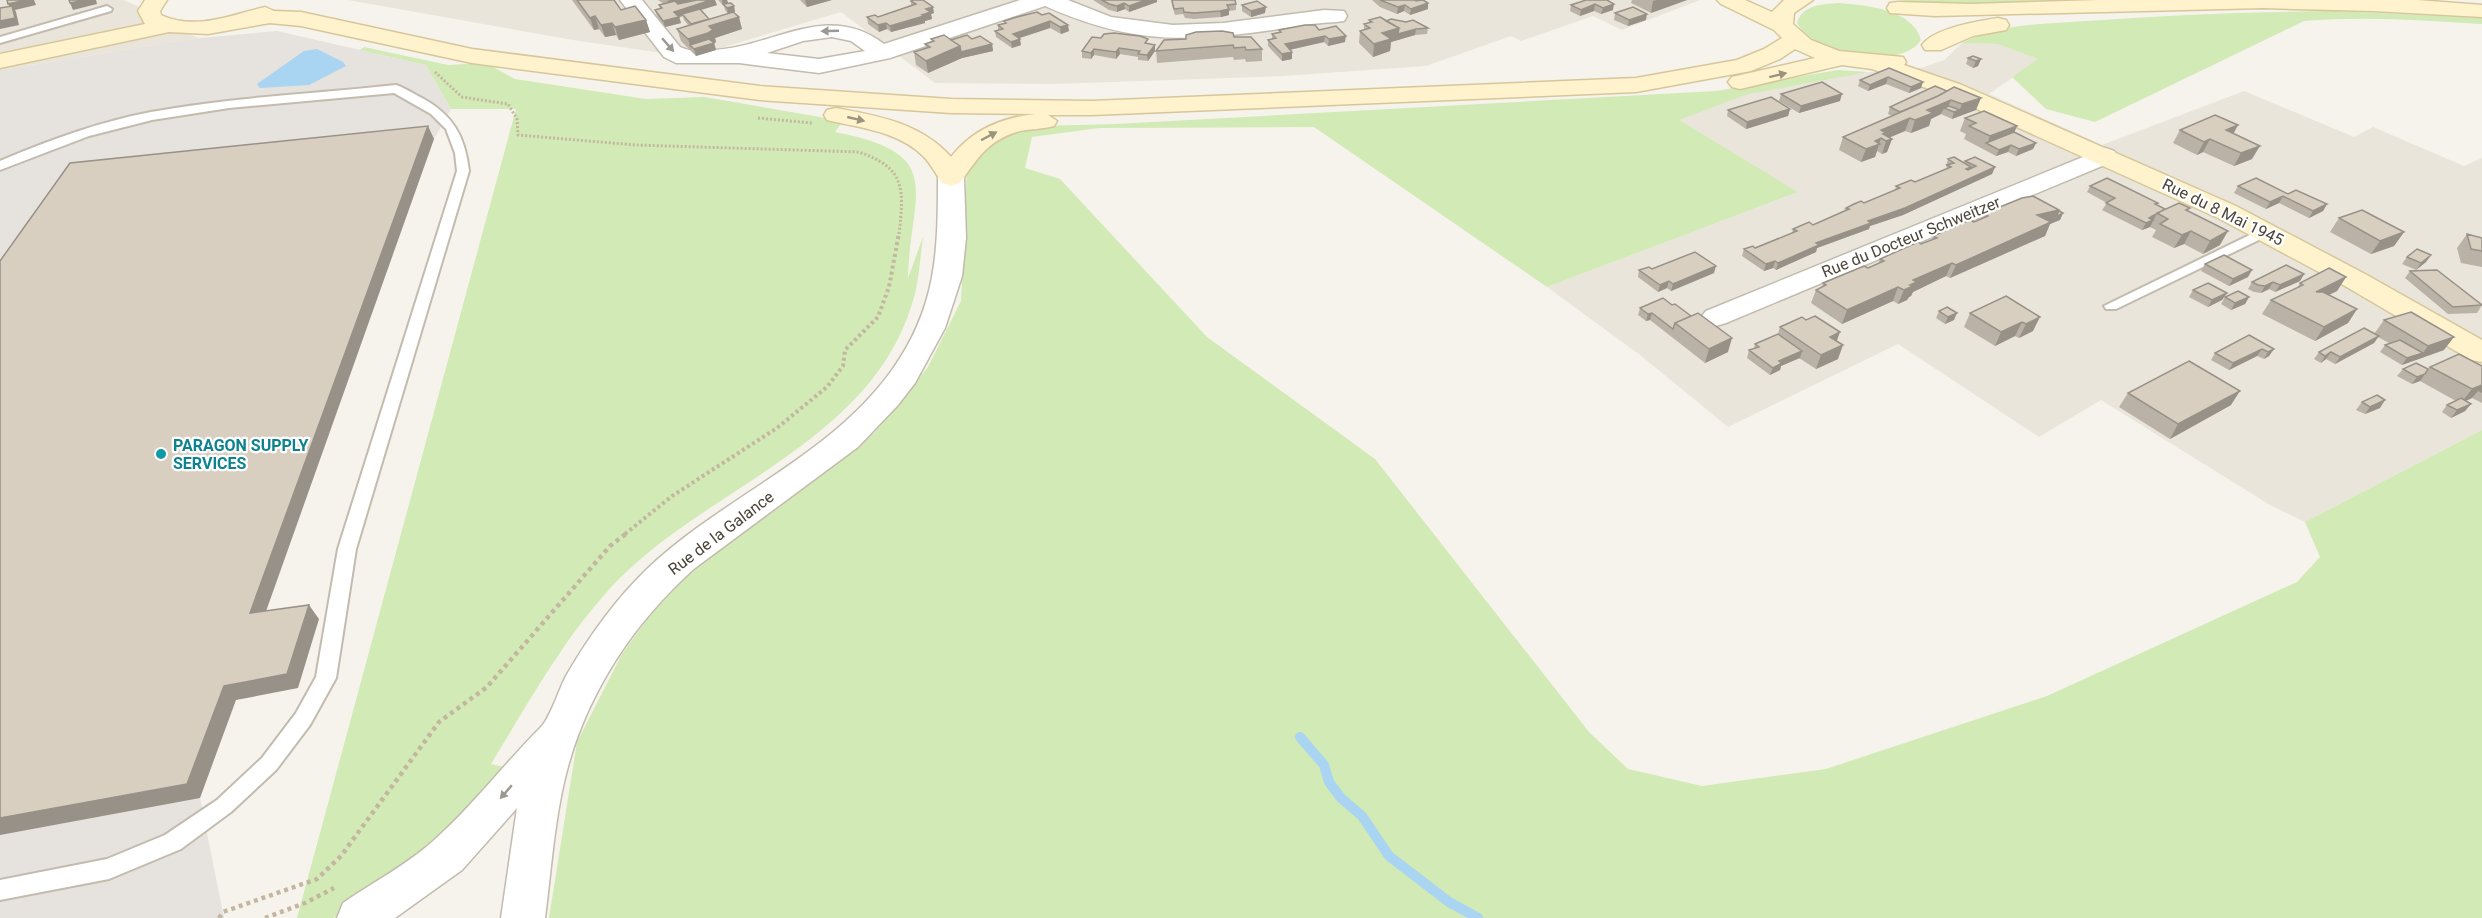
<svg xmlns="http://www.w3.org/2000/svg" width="2482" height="918" viewBox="0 0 2482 918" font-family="Roboto,sans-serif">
	<rect width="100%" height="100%" fill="#f6f3ec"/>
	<path fill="#eae5da" d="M0,0H123L149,11L168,26L199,38L0,70Z
		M348,0H1700L1622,30L1593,16L1521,41L1511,36L1426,66L1283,76L1054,84L935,83L841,12L677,61L662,53L573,40Z
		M1962,43L1997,44L2039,59L1989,94L2102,145L2244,91L2354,137L2373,127L2464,166L2482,158V430L2305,522L2270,505L2101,400L2039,437L1898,344L1728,427L1640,355L1547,287L1798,192L1678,120L1748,93L1814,80L1868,72H1897L1924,67L1944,60Z"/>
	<path fill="#e6e2dd" d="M277,31L426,65L451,109L434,139L200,798L224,918H0V70L199,38Z"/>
	<path fill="#d2eab5" d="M1899,0H2100L1938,5Z
		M1839,3C1865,5 1913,9 1921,40C1900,72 1813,54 1797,23C1802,5 1822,4 1839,3Z
		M2334,11L2482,18V24C2423,20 2363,16 2304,21L2095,122L2046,109L2012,77L2038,59L1997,44L1962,43C1999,23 2046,24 2087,21C2170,15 2251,12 2334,11Z
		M364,47L448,65L486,63L515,79L646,99L704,97L843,121L835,132C949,154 910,191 908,278L923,237C920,258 919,283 912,304C870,442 710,486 617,581C566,634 529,702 491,764L509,768L456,831L369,901L333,918H297L516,109H451L426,65L360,50Z
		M1838,70L1868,72L1748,94L1679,120L1798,192L1547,287L1314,127L1099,128L1032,137L1025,168L1060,179L1207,337L1375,459L1589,732L1628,769L1702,786L1826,769L2047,696L2297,582L2320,557L2305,522L2482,430V918H549L577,742L622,654L672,585L875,432L928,367L961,301L967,166L988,140L1038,126L1116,124L1716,91Z"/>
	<path fill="#a9d4f2" d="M317,49L343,62L346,66L309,85L260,88L257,84L304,51Z"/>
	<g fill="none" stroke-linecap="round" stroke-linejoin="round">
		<path stroke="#a9d4f2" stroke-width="10" d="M1300,737L1324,765L1329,782L1341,798L1362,816L1389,856L1449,902L1478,918"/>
		<g stroke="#c2bbae" stroke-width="4">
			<path id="lane" d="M107,6L112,9L111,11L0,43V37Z
				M396,85C405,88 414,94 422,98C453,115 465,136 469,171L356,549L336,678L310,725L276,770L231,812L181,849L109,879L0,900V880L107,859L165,835L217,800L262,758L296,713L316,677L338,549L457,171L455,153L446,129L431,114L394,93L229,108L152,120L89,136L0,170V161C49,140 99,122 151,112C232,97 315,94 396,85Z
				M2264,228L2269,229V235L2116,309H2106L2104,306Z"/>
		</g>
		<g stroke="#c2bbae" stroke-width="3">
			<path id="street" d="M620,0H642L680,47C690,52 700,51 712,50C773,48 826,0 884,44L1020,0H1068L1111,17L1173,25L1223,23L1324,10L1344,11L1347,16L1344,21L1336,22C1307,23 1279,30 1250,33C1169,43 1120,39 1045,6L890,58L819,73L739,63H676L664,57ZM832,37L851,41L865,51L819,59L767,53L803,41Z
				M2105,148L2114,151L2118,156L2114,161L1726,323L1716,326L1706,323L1701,317L1706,311Z
				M951,170L960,173L964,178L966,238L962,276L945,328L915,383L898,405L858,447L695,568C632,624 585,696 565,778C554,824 551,872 545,918H501L517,808L462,870L395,918H337L343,903C372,883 406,865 432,842C471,808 504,764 540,728C550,719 559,689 566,676C588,638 614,601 646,570C722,497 829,458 892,370C937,307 938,251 938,178L942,173Z"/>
		</g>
		<g stroke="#d6c79b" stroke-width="3">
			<path id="secondary" d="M145,0H167L160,11L161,15C196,31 231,15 265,7L274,11L301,12L472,49L760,86L951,99L1092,101L1636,78L1737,60L1764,49L1782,38L1774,30L1721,4L1717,0H1745L1772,12L1784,0H1813L1794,13L1793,24L1811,40L1839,51L1903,57L1906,62L1904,65L1962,85L2236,206L2365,274L2482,340V362L2471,360L2345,286L2218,218L1946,95L1872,69L1842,65L1740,89L1732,87L1728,82L1732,77L1815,58L1795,49L1780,59L1751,71L1636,92L1092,115H1048L1057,121L1054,126C1043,129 1031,129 1020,131C988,140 978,158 960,183L951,186L942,183C936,174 931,164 923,156C898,131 860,128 827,120L824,115L827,110L836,108C879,116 921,123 951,157C972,130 1003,117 1036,114L951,113L760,100L472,63L301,26L270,23L208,34L169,32L0,68V54L145,24L138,11Z
				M2100,0H2417L2482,5V17L2373,11L2263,8L1935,16L1890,13L1887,8L1890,3L1898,2L1971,4Z
				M1998,18L2006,20L2009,25L2006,30L1973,36L1941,50H1925L1922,45C1934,28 1978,21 1998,18Z"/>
		</g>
		<path stroke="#c4b79f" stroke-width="3" stroke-dasharray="2 2" stroke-linecap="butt" d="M435,72L462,97L508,104L517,119L518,135L636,145L859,152C906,168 904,189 899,234
			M758,118L812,123"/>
		<path stroke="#c4b79f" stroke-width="4" stroke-dasharray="3 3" stroke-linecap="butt" d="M625,534L672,496L777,428L827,387L843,366L845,350L878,317L889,287L899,233"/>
		<path stroke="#c4b79f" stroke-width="4.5" stroke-dasharray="4 4" stroke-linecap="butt" d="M219,918L223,912L317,879L341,856L439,722L487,687L610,546L627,533
			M265,918L305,903L334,888"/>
		<use href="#lane" fill="#fff" fill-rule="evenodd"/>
		<use href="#street" fill="#fff" fill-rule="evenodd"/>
		<use href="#secondary" fill="#fff3cd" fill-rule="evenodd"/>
	</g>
	<path fill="#bab2a6" d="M572,0H610L621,10L646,20L650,32L619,40L616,35L605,37L599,29L594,30Z
		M658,0H692V1L717,5L701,10L709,19L728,14L725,10L724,6L718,0H727L728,3L734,6L735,12H733L742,29L715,38L716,42L714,43L716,50L696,56L681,41L677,29L688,25L684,20L683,16L679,17L681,23L665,27L657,16L655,10L660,9L659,5L664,4Z
		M800,0H832L807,7Z
		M1093,0H1157V2L1129,12L1125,9L1117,12L1109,10Z
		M1171,0L1236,4V10L1229,11V15L1221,17L1194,19L1185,18L1183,14L1175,15L1172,5Z
		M1372,0H1415L1428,9L1410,15L1404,11L1397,14L1380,7Z
		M1586,0L1613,10L1601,14L1594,11L1580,16L1570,11L1571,5Z
		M1632,0H1687L1651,13L1631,3Z
		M911,1L934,13L931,14L932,19L925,21V23L891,32L887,29L879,32L868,24L867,17H878L911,6Z
		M1242,5L1265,13L1251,17L1242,11Z
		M1037,12L1069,31L1061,34L1050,28L1019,38L1021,45L1012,48L996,37L995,31L998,30V25L1004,23V21Z
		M1615,13L1646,20L1628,26L1614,20Z
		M1369,20L1386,21L1428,28L1427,34L1415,35L1391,42L1390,51L1373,57L1359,43L1360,31L1364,30V24L1369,22Z
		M1279,30H1319L1345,42L1328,46L1324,42L1290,50L1292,59L1282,61L1268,46V40L1272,39V34L1279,32Z
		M1092,37L1148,44L1155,51L1148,61L1138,60V57L1120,54L1116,59L1094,55L1091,59L1082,58V51Z
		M1234,37L1262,49V61L1246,62L1245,59L1234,60L1233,57L1157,63L1156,51Z
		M931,39H972L992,44L993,51L962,58L928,73L916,65L914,52L926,48L925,44L932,41Z
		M1968,58L1981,59L1978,66L1973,68L1966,64Z
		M1889,68L1921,88L1909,93L1886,84L1868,91L1858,86L1860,80Z
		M1935,86L1976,110L1952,119L1941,114L1931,119L1929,126L1911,133L1905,131L1889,137L1892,139L1887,152L1882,154L1877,151L1875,157L1861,162L1839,150L1843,137L1892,116L1888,114L1890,107Z
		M1781,94L1840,101L1799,113L1779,101Z
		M1790,109L1788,116L1746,129L1727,116L1728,110Z
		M1965,118L2014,132L2036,143L2033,149L2016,156L2008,152L1996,156L1964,139L1966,134L1960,131Z
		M2238,125L2233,134L2252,159L2234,166L2203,152L2197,155L2173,143L2180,130Z
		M1948,159L1965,163V161L1995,167L1992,174L1903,215L1870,226L1869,229L1817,248L1816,252L1776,270L1773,268L1764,271L1742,256L1744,249L1755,248L1792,233L1793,229L1813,225L1844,211L1846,208L1864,203L1895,190L1896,186L1915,182L1946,169L1947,167L1946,166Z
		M2090,186L2157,205L2165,209L2188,212L2220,245L2203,254L2184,244L2174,248L2152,237L2156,230L2150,227L2142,230L2102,210L2107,203L2087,192Z
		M2238,186L2288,194L2327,204L2323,211L2309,218L2279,203L2266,209L2234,193Z
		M2059,211L2063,213L2060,220L2050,224L2045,236L1950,278L1946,276L1913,292L1911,296L1909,297L1907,300L1898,304L1893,301L1842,324L1811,303L1816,290L1822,287L1823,283L1878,264L1880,259L1932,240L1933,236L1974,222L1983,218L1985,213Z
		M2339,218L2404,232L2394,246L2371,254L2330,232Z
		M2467,234L2482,238V267L2461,263L2457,248Z
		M2431,255L2426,262L2416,270L2402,264L2407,257Z
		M2205,264L2248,277L2229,286L2201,271Z
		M1652,269L1714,273L1671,291L1667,288L1658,292L1638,277L1639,270Z
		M2410,271L2482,305L2477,313L2448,314L2405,278Z
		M2304,274L2300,281L2275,292L2269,289L2261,293L2254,292L2248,289L2252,282Z
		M2346,277L2337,291L2329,295L2357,309L2348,323L2315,341L2262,314L2271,300L2297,288L2300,283Z
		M2193,290L2227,293L2222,300L2208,307L2189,297Z
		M2006,296L2033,331L2019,338L2015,336L1995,346L1964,327L1970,313Z
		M2225,297H2249L2245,304L2231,310L2221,304Z
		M1663,298L1728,352L1705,363L1650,320L1646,321L1638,315L1640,308Z
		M1939,311L1954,320L1945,324L1936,318Z
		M2384,320L2444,350L2402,365L2380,352L2385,345L2389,343L2378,337L2374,343L2335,364L2326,359L2321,363L2314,359L2319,352L2374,334Z
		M1780,327L1837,341L1838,359L1816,369L1799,358L1781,366L1780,370L1770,375L1747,358L1749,350L1754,349L1755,344L1778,334Z
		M2249,335L2274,349L2269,356L2264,359L2257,356L2229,370L2211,360L2215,353Z
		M2482,366V403L2472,398L2466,401L2471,404L2465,411L2451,418L2442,412L2447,405L2456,401L2420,381L2412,384L2397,376L2403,369H2428L2430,367Z
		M2128,393L2231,405L2170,439L2119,407Z
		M2362,402L2380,408L2365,414L2356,410Z"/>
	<path fill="#979187" d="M27,0H34L36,5L15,10L16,12L19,25L0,29V21L12,10L8,4Z
		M86,0H96L97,4L73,10L70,3Z
		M671,0H692V1L669,7L667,1Z
		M711,0H715L717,5L684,15L682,14L683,16L679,17L681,23L665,27L663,21L674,12Z
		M722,0H727L729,5L723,4V6Z
		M805,0H832L807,7Z
		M1146,0H1157V2L1129,12V6Z
		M1657,0H1687L1651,13L1653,1Z
		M1124,3L1125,9L1117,12V6Z
		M1428,3V9L1410,15L1411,9Z
		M1595,4L1594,11L1580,16L1581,10Z
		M1614,4L1613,10L1601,14L1603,8Z
		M1405,5L1404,11L1397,14L1398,7Z
		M734,6L735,12L728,14L727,8Z
		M933,7L934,13L931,14L932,19L925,21V23L891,32L890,26Z
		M1266,7L1265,13L1251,17V11Z
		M1229,9V15L1221,17L1220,11Z
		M1647,14L1646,20L1628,26L1629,20Z
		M595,16L599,29L594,30L590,18Z
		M739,17L742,29L715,38L716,42L714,43L716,50L696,56L694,49L690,45L692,52L688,39L695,30Z
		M646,20L650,32L619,40L615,27Z
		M1050,21V28L1014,40L1013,34Z
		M612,23L616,35L605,37L601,25Z
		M886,23L887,29L879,32L878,25Z
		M1068,25L1069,31L1061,34L1060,27Z
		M1399,28L1398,40L1391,42L1390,51L1373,57L1374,44L1382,33Z
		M1416,29L1415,35L1398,40V34Z
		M1325,36L1324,42L1284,51L1285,44Z
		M1346,36L1345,42L1328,46L1329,39Z
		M1020,39L1021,45L1012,48L1011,42Z
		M992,44L993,51L962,58L928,73L926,61L960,46Z
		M1155,45V51L1148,61L1147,55Z
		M1119,48L1120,54L1116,59V52Z
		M1094,49V55L1091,59V53Z
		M1292,52V59L1282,61V54Z
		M1981,59L1978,66L1973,68L1976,61Z
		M1888,77L1886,84L1868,91L1870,85Z
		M1923,82L1921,88L1909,93L1911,87Z
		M1842,94L1840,101L1799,113L1801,106Z
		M1981,98L1976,110L1957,117L1962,104Z
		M1951,100L1947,109L1944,108L1941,114L1931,119L1929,126L1911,133L1915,120L1910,118L1905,131L1884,140L1881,138L1875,157L1861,162L1866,149L1881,130L1905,115Z
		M1790,109L1788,116L1746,129L1747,122Z
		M1960,110L1957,117L1952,119L1954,112Z
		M2238,125L2231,138L2226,130Z
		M428,126L434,139L260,628L250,613Z
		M2017,126L2012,138L1987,144L1990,136Z
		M1892,139L1887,152L1882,154L1886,141Z
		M2210,139L2203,152L2197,155L2204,142Z
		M2036,143L2033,149L2016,156L2019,149Z
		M2011,145L2008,152L1996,156L1999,150Z
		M2260,146L2252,159L2234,166L2241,153Z
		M1995,167L1992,174L1903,215L1870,226L1869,229L1817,248L1816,252L1776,270L1778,263L1816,243Z
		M2283,196L2279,203L2266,209L2270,202Z
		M2327,204L2323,211L2309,218L2313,211Z
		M2059,210L2056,217L2063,213L2060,220L2050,224L2045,236L1950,278L1956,265L2037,215Z
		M2156,215L2150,227L2142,230L2149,218Z
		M2191,231L2184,244L2174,248L2182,235Z
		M2228,231L2220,245L2203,254L2210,241Z
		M2404,232L2394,246L2371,254L2380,241Z
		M2431,255L2426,262L2416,270L2421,263Z
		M1775,261L1773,268L1764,271L1766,264Z
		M1952,263L1946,276L1913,292L1911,296L1909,297L1907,300L1898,304L1904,290L1913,280Z
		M1716,266L1714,273L1671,291L1673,284Z
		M2252,270L2248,277L2229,286L2233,279Z
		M2304,274L2300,281L2275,292L2280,285Z
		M2346,277L2337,291L2307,305L2316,292Z
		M1669,281L1667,288L1658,292L1660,285Z
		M2273,282L2269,289L2261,293L2265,286Z
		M1898,287L1893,301L1842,324L1847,310Z
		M2227,293L2222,300L2208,307L2212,300Z
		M2249,297L2245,304L2231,310L2235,303Z
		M2357,309L2348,323L2315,341L2324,327Z
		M1652,313L1650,320L1646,321L1648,314Z
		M1957,313L1954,320L1945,324L1948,317Z
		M2040,317L2033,331L2019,338L2026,324Z
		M2022,322L2015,336L1995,346L2001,332Z
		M1840,332L1835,346L1830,337Z
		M2379,336L2374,343L2335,364L2340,357Z
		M2454,337L2444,350L2402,365L2407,358L2423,353L2428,346Z
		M1732,338L1728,352L1705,363L1709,349Z
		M1843,345L1838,359L1816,369L1821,355Z
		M2262,349L2257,356L2229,370L2233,363Z
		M2274,349L2269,356L2264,359L2268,352Z
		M1802,351L1800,358L1781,366L1780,370L1770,375L1773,368L1779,361Z
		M2331,352L2326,359L2321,363L2325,356Z
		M2425,374L2420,381L2412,384L2417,377Z
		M2482,385V393L2478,391L2472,398L2461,403L2472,389Z
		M2240,391L2231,405L2170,439L2178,424Z
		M2385,400L2380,408L2365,414L2370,407Z
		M2471,404L2465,411L2451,418L2457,410Z
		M309,605L319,619L298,688L236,700L200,798L0,835V818L224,686Z"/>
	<path fill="#d8cfc1" stroke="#979187" stroke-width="1.5" d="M7,0H27L8,4Z
		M69,0H86L70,3Z
		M577,0H614L621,10L635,6L646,20L615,27L612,23L601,25L595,16L590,18Z
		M697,0H711L674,12L679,17L663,21L655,10L662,8L659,5L675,1L678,4Z
		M913,0H923L933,7L926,9L931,12L922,15L924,16L890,26L886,23L878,25L867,17L875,15L878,17L916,4L911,1Z
		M1102,0H1146L1129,6L1124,3L1117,6L1109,4Z
		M1172,0H1235L1236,4L1227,5L1229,9L1220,11L1194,13L1184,12L1183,8L1174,9Z
		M1380,0H1415L1416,1L1423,0L1428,3L1411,9L1405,5L1398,7Z
		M1586,0H1607L1614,4L1603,8L1595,4L1581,10L1571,5Z
		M1257,1L1266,7L1251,11L1242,5Z
		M731,3L734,6L727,8L723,4Z
		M12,6L15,18L0,21V8Z
		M1633,7L1647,14L1629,20L1615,13Z
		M700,9L709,19L691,24L682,14Z
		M733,12L739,17L709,26L713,30L708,33L688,39L677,29Z
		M1037,12L1042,15L1049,13L1068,25L1060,27L1050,21L1013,34L1020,39L1011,42L995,31L1003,29L998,25L1006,23L1004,21L1017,17Z
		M1380,17L1399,28L1382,33L1391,39L1374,44L1360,31L1370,28L1364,24L1372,22L1369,20Z
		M1391,19L1406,22L1413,20L1428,28L1416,29L1398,34L1399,28L1386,21Z
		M1305,25H1315L1319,30L1336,26L1346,36L1329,39L1325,36L1285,44L1292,52L1282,54L1268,40L1276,38L1272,34L1281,32L1279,30Z
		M1222,31L1233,33L1234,37H1251L1262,49L1246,50L1245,47L1234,48L1233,45L1156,51L1164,40L1186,39V35L1196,32Z
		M1114,33L1140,36L1148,39L1145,43L1155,45L1147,55L1138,54L1140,51L1119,48L1116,52L1094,49L1091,53L1082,51L1092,37L1101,38L1104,34Z
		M944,35L960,46L926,61L914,52L930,47L925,44L934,41L931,39Z
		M967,35L972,39L980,36L992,44L961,52L960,46L951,40Z
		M709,39L714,43L694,49L690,45Z
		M1973,56L1981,59L1976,61L1968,58Z
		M1889,68L1923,82L1911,87L1888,77L1870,85L1860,80Z
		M1822,82L1842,94L1801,106L1781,94Z
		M1935,86L1947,91L1938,96L1900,112L1890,107Z
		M1954,87L1981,98L1962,104L1951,100L1927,110L1933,113L1915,120L1910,118L1881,130L1886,133L1883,134L1892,139L1886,141L1881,138L1875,141L1880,144L1866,149L1843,137L1938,96Z
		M1771,97L1790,109L1747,122L1728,110Z
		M1949,106L1960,110L1954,112L1944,108Z
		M1984,111L2017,126L1990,136L1969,126L1976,123L1965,118Z
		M2215,115L2238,125L2226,130L2260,146L2241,153L2210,139L2204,142L2180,130Z
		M428,126L250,613L309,605L287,674L224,686L187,784L0,818V261L70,163Z
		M2014,132L2036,143L2019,149L2011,145L1999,150L1986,143Z
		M1954,157L1971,167L1966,169L1968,170L1976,166L1965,161L1975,157L1995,167L1905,208L1868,221L1871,223L1816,243L1819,245L1778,263L1775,261L1766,264L1744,249L1753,246L1755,248L1797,231L1793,229L1809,222L1813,225L1849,209L1846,208L1854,204L1861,201L1864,203L1900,188L1896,186L1904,183L1911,180L1915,182L1951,167L1947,165L1954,163L1948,159Z
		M2107,178L2158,203L2155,204L2165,209L2149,218L2153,220L2146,223L2106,203L2115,198L2090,186Z
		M2256,178L2288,194L2296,190L2327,204L2313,211L2283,196L2270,202L2238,186Z
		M2033,196L2059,210L2037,215L2051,222L1956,265L1952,263L1913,280L1917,282L1910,285L1913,286L1904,290L1898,287L1847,310L1816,290L1826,285L1823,283L1864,266L1868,268L1884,261L1880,259L1918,242L1921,244L1937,238L1933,236L1970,220L1974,222L1988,216L1985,213L2022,198Z
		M2179,203L2190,208L2186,210L2228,231L2210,241L2191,231L2182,235L2160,224L2168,219L2157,213Z
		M2362,210L2404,232L2380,241L2339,218Z
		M2059,211L2063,213L2056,217Z
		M2467,234L2482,238V251L2471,249Z
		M2417,249L2431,255L2421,263L2407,257Z
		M1695,252L1716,266L1673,284L1669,281L1660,285L1639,270L1649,267L1652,269Z
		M2224,255L2252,270L2233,279L2205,264Z
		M2286,265L2304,274L2280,285L2273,282L2265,286L2258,285L2252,282Z
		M2329,268L2346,277L2316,292H2323L2357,309L2324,327L2271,300L2303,285L2300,283Z
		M2437,270L2482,305L2453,307L2410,271Z
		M2208,283L2227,293L2212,300L2193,290Z
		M2238,291L2249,297L2235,303L2225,297Z
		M2006,296L2040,317L2026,324L2022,322L2001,332L1970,313Z
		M1663,298L1672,305L1675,304L1691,316L1675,323L1673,329L1652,313L1648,314L1640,308Z
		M1947,307L1957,313L1948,317L1939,311Z
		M2411,312L2454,337L2428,346L2384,320Z
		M1698,313L1732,338L1709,349L1675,323Z
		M1815,316L1840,332L1830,337L1843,345L1821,355L1780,327L1802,317L1806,320Z
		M2364,328L2379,336L2340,357L2331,352L2325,356L2319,352Z
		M1778,334L1802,351L1779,361L1782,363L1773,368L1749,350L1759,347L1755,344Z
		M2249,335L2274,349L2268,352L2262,349L2233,363L2215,353Z
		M2400,340L2423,353L2407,358L2385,345Z
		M2459,354L2482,366V385L2472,389L2430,367Z
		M2189,361L2240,391L2178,424L2128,393Z
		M2416,363L2428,369L2425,374L2417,377L2403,369Z
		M2377,395L2385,400L2370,407L2362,402Z
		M2461,398L2471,404L2457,410L2447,405Z"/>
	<defs><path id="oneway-solid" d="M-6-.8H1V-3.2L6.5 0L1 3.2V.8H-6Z" transform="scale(1.5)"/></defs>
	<g fill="#9c9892">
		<use href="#oneway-solid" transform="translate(830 31) rotate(178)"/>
		<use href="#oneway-solid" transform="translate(668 45) rotate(49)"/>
		<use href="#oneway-solid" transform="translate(506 792) rotate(131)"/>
	</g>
	<g fill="#9c937c">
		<use href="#oneway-solid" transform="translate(1778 75) rotate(-14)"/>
		<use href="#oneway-solid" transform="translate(856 119) rotate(13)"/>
		<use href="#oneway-solid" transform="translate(989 136) rotate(-28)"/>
	</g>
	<circle fill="#0f9aa8" stroke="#fff" stroke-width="2" cx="161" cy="454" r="6"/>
	<g text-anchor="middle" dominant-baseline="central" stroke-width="4.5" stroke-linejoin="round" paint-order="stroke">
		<g font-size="16" fill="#4b4439" stroke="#fff">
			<text transform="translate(2223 212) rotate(26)">Rue du 8 Mai 1945</text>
			<text transform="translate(1911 237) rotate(-22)">Rue du Docteur Schweitzer</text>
			<text transform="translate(721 533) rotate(-37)">Rue de la Galance</text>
		</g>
		<g font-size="16" font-weight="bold" fill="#0d838f" stroke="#fff" text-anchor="start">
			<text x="173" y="445">PARAGON SUPPLY<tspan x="173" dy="18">SERVICES</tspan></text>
		</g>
	</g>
</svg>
